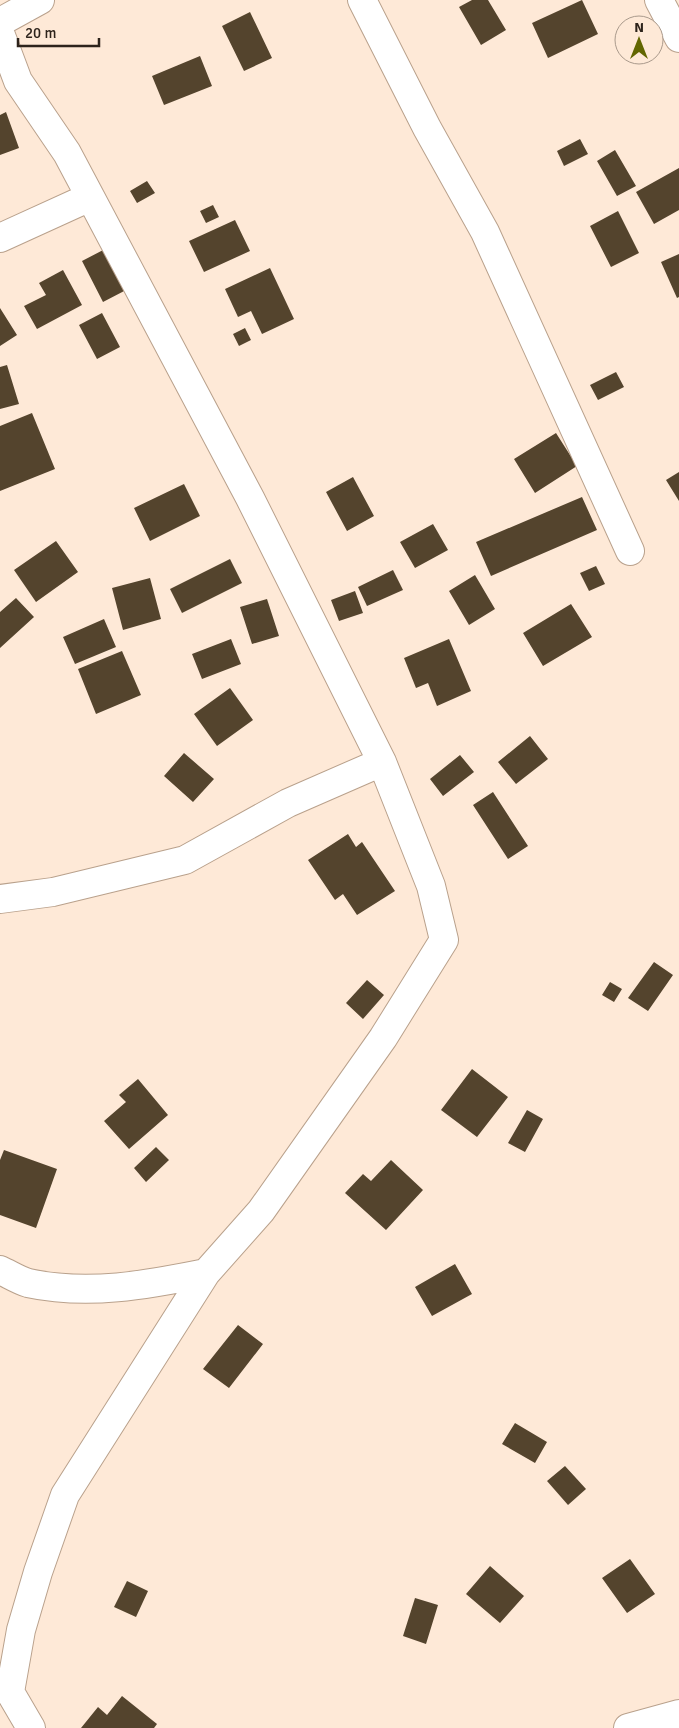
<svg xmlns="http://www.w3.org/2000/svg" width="679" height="1728" viewBox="0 0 679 1728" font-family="Signika,sans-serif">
	<rect width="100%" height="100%" fill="#fee9d7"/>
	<path fill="#54442d" d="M472,0H488L506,30L481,45L459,7Z
		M582,0L598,34L548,58L532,23Z
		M250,12L272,58L244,71L222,26Z
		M200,56L212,86L164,105L152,76Z
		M6,112L19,148L0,155V115Z
		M580,139L588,154L564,166L557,151Z
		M615,150L636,186L617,196L597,161Z
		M679,168V210L654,224L636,192Z
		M147,181L155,193L137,203L130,191Z
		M213,205L219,217L206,223L200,211Z
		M618,211L639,253L611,267L590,226Z
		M235,220L250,251L204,272L189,241Z
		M107,248L128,289L103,302L82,261Z
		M679,254V297L677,298L661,262Z
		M270,268L294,319L262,334L251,311L238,317L225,289Z
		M63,270L82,305L37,329L24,306L46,295L39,283Z
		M0,308L17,335L0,346Z
		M102,313L120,347L97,359L79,325Z
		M245,328L251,340L239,346L233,334Z
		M7,365L19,404L0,409V367Z
		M616,372L624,387L598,400L590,385Z
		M32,413L55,469L0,491V426Z
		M556,433L577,466L535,493L514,459Z
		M679,472V501L666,480Z
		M353,477L374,516L347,531L326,492Z
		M184,484L200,516L150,541L134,508Z
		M582,497L597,530L491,576L476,542Z
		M433,524L448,550L415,568L400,542Z
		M56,541L78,572L36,602L14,570Z
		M230,559L242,583L182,613L170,589Z
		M596,566L605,584L589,591L580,573Z
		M393,570L403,590L367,606L358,587Z
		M475,575L495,609L469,625L449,591Z
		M150,578L161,619L123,630L112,588Z
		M355,591L363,613L339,621L331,600Z
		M16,598L34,617L0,648V612Z
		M267,599L279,636L252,644L240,607Z
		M571,604L592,637L543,666L523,633Z
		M104,619L116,647L75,664L63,637Z
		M231,639L241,664L202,679L192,654Z
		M449,639L471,691L437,706L428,683L416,688L404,658Z
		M122,651L141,695L96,714L78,669Z
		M230,688L253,720L217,746L194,714Z
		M530,736L548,759L516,784L498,762Z
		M184,753L214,779L193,802L164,776Z
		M460,755L474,772L443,796L430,779Z
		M493,792L528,846L508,859L473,805Z
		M348,834L356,847L362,842L395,891L357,915L343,894L335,900L308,860Z
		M654,962L673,975L648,1011L628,998Z
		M367,980L384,995L363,1019L346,1003Z
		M610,982L622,989L614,1002L602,995Z
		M472,1069L508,1097L477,1137L441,1110Z
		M138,1079L168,1115L129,1149L104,1121L126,1102L119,1095Z
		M527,1110L543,1119L525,1152L508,1143Z
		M156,1147L169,1160L146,1182L134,1168Z
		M4,1150L57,1169L36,1228L0,1215V1160Z
		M391,1160L423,1190L386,1230L345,1193L363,1174L371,1181Z
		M455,1264L472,1294L432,1316L415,1287Z
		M238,1325L263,1344L229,1388L203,1369Z
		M515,1423L547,1442L535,1463L502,1444Z
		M565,1466L586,1489L568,1505L547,1481Z
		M630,1559L655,1594L627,1613L602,1578Z
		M490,1566L524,1596L500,1623L466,1594Z
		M127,1581L148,1591L136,1617L114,1607Z
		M415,1598L438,1605L426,1644L403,1636Z
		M122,1696L157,1724L154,1728H81L98,1707L107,1715Z"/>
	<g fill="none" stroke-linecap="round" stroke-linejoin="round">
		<g stroke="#b9a18c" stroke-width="30">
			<path id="minor" d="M362,0L427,128L485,232L630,551
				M659,0L679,38
				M0,22L40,0
				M0,33L18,81L67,153L250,498L382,762L431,886L444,940L383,1038L261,1211L206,1273L65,1495L38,1572L21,1630L10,1692L31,1728
				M0,238L90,197
				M0,899L53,892L185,860L288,803L382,762
				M0,1270C9,1274 18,1280 28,1283C88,1296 147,1285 206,1273
				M628,1728L679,1714"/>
		</g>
		<use href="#minor" stroke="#fff" stroke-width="28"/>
	</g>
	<g transform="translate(639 40)"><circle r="24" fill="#fee9d7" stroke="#aa9a8c"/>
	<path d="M0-4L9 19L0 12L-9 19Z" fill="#626601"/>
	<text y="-8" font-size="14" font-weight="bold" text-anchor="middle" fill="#2d231b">N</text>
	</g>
	<path d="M18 38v8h81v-8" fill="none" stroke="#2d231b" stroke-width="2.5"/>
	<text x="25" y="38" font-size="15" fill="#2d231b" stroke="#fee9d7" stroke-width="4" paint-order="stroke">20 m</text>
</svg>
